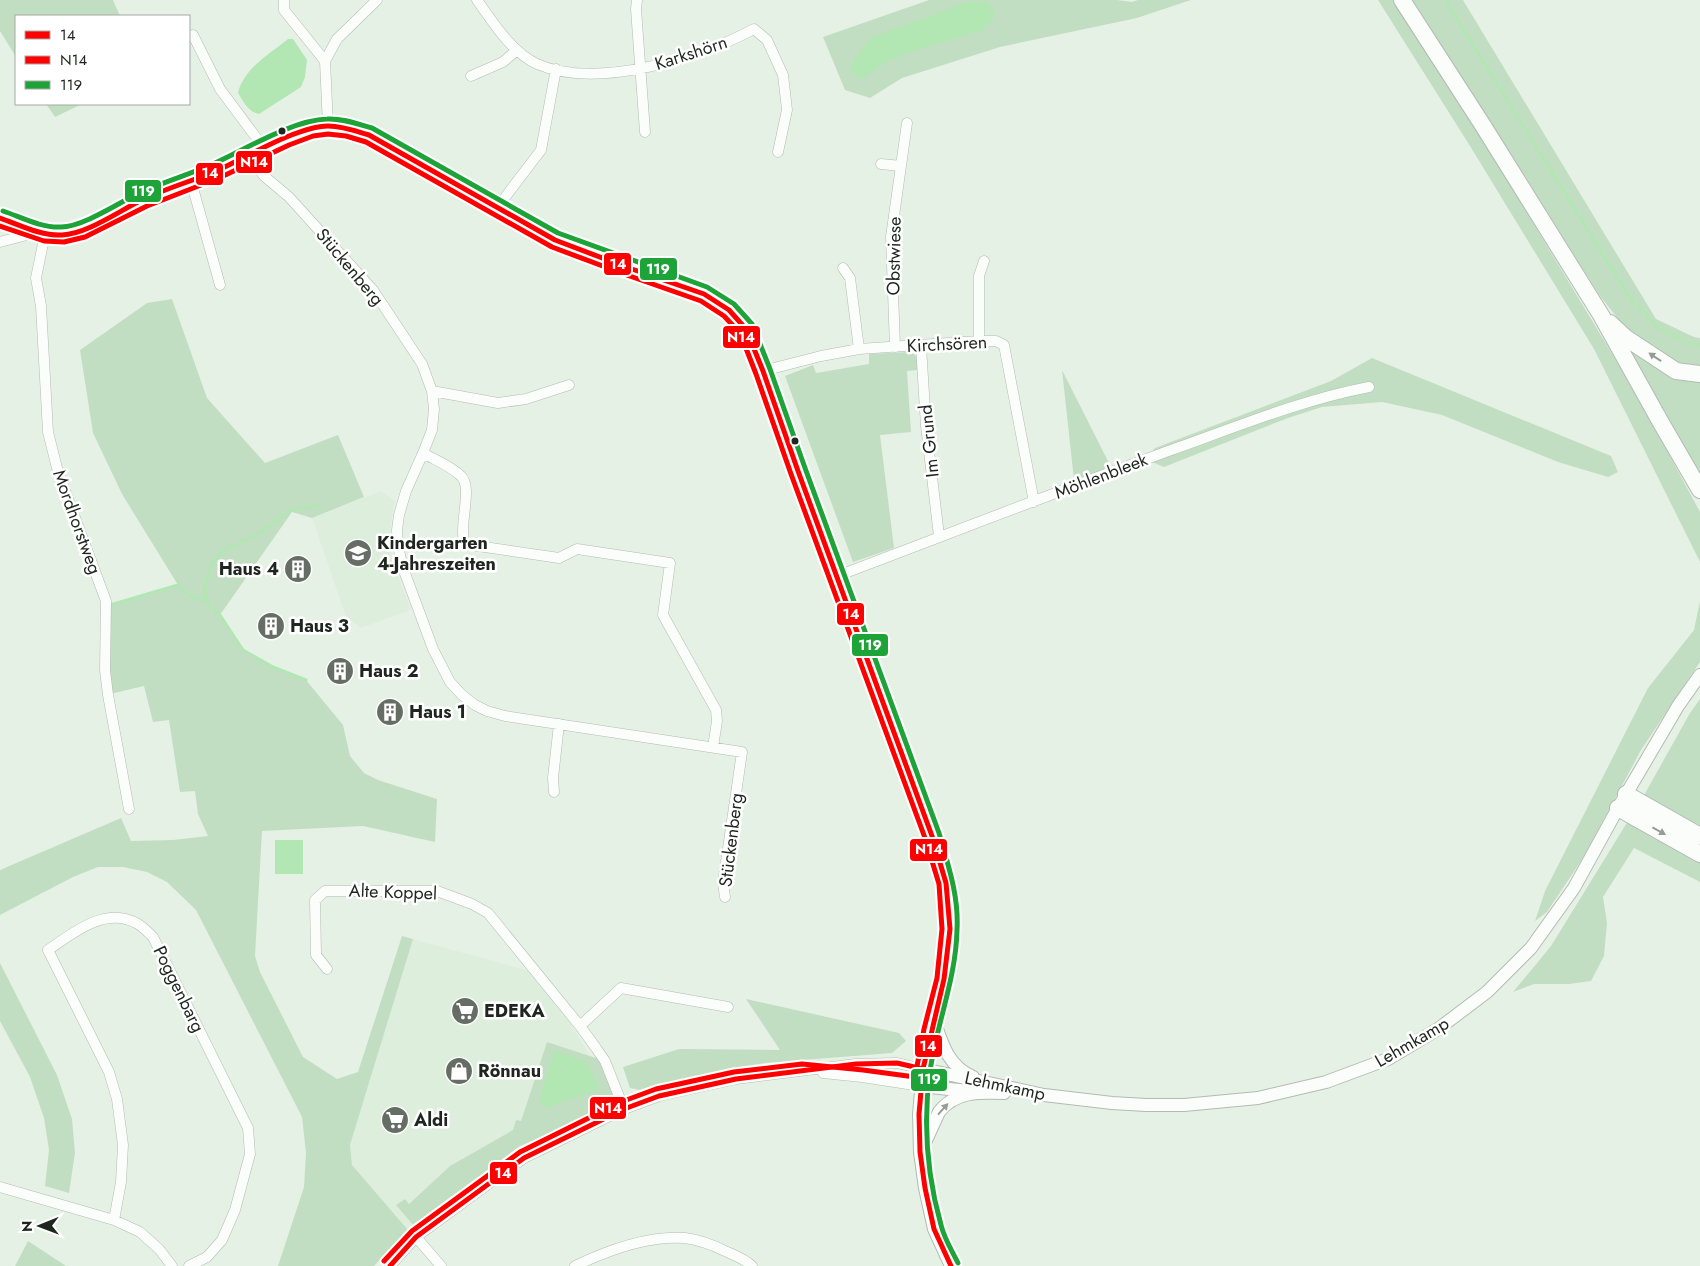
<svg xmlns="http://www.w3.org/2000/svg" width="1700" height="1266" viewBox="0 0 1700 1266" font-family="Jost,sans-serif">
	<rect width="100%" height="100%" fill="#e6f1e6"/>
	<path fill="#ddefdc" d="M381,491L395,501L391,523L390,545L393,562L411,610L361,628L346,617L312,518Z
		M413,939L530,971L559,1006L591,1057L547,1043L521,1121L513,1130L450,1166L409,1204L405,1199L396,1205L413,1225L408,1230L352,1165L350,1145Z"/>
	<path fill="#c2dec2" d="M0,0H113L120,16H16V57L0,31Z
		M929,0H1117L1132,2L1138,0H1191L1137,18L1000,47L902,78L870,98L845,90L823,37Z
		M1378,0H1394L1492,155L1637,395L1700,512V562L1594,349L1470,146Z
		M1412,0H1463L1656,319L1694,337L1700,338V367L1678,363L1631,335L1600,296Z
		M46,104H82L55,117Z
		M172,299L207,398L265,463L338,435L364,497L312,518L292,512L220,615L243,650L273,667L306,680L343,725L350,756L364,773L378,780L437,799L435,842L363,826L262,831L255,956L260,972L303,1057L337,1079L358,1072L402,936L413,939L350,1145L352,1165L408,1230L374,1266H278L304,1187L306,1153L302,1117L196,910L167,882L147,872L123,867H98L73,877L0,915V870L121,818L131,841L173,840L208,836L198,814L195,791L180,792L169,720L153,722L144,686L110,694L108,668L111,605L178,585L122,494L93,433L80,350L147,303Z
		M1619,339L1700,379V479Z
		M909,352C919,355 918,361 918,370L907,371L911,432L880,435L894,548L853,562L785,376L813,365L816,373L869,364V354Z
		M1372,358L1611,456L1618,472L1608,477L1558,462L1442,415L1382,402L1322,407L1288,418L1164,467L1145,459L1155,448L1331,381Z
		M1062,370L1111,467L1074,480Z
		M1700,601V662L1641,750L1585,855L1547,912L1535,921L1545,891L1648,688L1694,630Z
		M1700,699V829L1643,797L1690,713Z
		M1628,821L1700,859V882L1634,848L1603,897L1607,923L1604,956L1591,981L1569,984H1534L1513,992L1551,946Z
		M0,963L57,1075L72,1119L75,1153L69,1193L45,1186L49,1150L44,1118L30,1077L0,1021Z
		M746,999L899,1033L906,1041L892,1053L765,1063L731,1068L640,1090L630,1088L623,1067L679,1049L780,1050Z
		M547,1042L605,1061L622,1104L520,1146L413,1225L396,1205L405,1199L409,1204L450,1166L513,1130L516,1120L521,1121Z
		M28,1241L66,1266H15Z"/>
	<path fill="#b2e6b3" d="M967,2H989L995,17L983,30L912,51L885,62L863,79L852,74L851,63L871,38Z
		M288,39H293L307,60L305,77L301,87L259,114C248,112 244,102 238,93C243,69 271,53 288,39Z
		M275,840H303V874H275Z
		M554,1051L586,1061L600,1089L547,1108L539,1101Z"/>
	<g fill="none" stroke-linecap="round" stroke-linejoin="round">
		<path stroke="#b2e6b3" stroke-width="3" d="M1445,0L1630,298L1658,328L1688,343L1700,345
			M206,601L205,586L211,566L222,552L262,531L293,509L318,506
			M110,605L178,585L189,596L206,601L220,615L243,650L273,667L306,680"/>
		<g stroke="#b2bbb2" stroke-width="11">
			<path id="minor" d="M284,0V10L325,61
				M477,0C493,22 511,52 537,64C597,90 699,58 754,29L767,40L783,75L787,110L778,152
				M637,0L636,9L645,132
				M193,35L220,89L264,148
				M471,76L503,62L517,50
				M328,126L325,61L337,39L377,0
				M249,156L264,176L289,197L373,290L422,364L432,391L434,409L432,430L423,453L406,491L399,515L397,530L398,546L403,568L433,649L450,682L462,695L475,705L487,711L505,716L742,752L723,883L725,897
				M881,164L901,166
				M191,181L220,285
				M506,196L541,150L556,69
				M45,234L36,278L41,306L48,432L58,472L106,601L105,670L108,695L129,809
				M0,242L23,236L31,229
				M843,268L850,278L859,349
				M979,341V276L984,261
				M921,346L926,426L939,536
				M895,347L891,237L907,123
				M763,371L821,356L859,349L979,341H996L1004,345L1034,502
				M432,391L498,403L526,399L569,385
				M423,453C435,460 451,466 461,476C473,487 459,524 464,541L471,545L559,558L577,549L670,563L663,615L716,710L717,721L713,747
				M837,576C948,534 1059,491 1171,450C1236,427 1301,400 1369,387
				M554,792L553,778L559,724
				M327,969L316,955L315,900L325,891H437L472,904L488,913L580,1026L596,1048L605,1061L624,1109
				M580,1026L621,988L728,1007
				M823,1073L862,1077L921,1086
				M0,1187L114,1220L140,1232L159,1249L172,1266
				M114,1220L121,1182L123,1145L117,1099L109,1072L48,950C73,933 106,905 138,924C143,927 148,932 153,937L248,1128L250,1154L235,1210L222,1240L207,1257L189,1266
				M416,1237L441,1266
				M390,1266L416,1237L524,1158L624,1109L659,1096L736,1079L856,1064L897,1063L923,1069
				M575,1266C608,1250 648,1235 685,1238C700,1240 713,1245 725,1251C734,1255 745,1259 752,1266"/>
		</g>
		<g stroke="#b2bbb2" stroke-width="14">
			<path id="tertiary" d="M0,218L45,234L63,235L83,230L144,199L216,171L286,138L311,129L328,126L348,129L369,135L399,151L555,240L626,267L704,294L729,310L746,329L763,371L798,471L895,733L932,836L946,883L950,929L944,979L923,1069L919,1114L920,1152L925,1188L934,1229L951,1266
				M934,1020C942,1044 948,1066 973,1077
				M923,1069L1044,1095L1112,1103L1146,1105H1184L1258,1098L1326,1082L1388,1059L1438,1029L1487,992L1531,948L1574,888L1618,808L1678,706L1700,675
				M921,1086L968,1091
				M922,1149L939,1112C955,1091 980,1092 1004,1093"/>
		</g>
		<g stroke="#b2bbb2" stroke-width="18">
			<path id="trunk" d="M1402,0L1482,124L1601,315L1660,421L1700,490
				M1610,323L1626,338L1676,371L1700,374
				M1626,794L1700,836
				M1618,808L1700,854"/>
		</g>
		<use href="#minor" stroke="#fbfdfb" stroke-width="10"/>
		<use href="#tertiary" stroke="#fbfdfb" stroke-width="12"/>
		<use href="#trunk" stroke="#fbfdfb" stroke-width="16"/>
		<g stroke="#fff" stroke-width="9">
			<path id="bus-1" d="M0,218C20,225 41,236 62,235C86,234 116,213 138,202C163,189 190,182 216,171C245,158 298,126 328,126C342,126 356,131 369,135L555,240L626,267L704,294L729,310L746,329L763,371L798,471L932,836L946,883L950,929L944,979L923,1069L919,1114L920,1152L925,1188L934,1229L951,1266
				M390,1266L416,1237L524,1158L624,1109L659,1096L736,1079L856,1064L897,1063L923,1069"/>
		</g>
		<g stroke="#fff" stroke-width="9">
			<path id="bus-2" d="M0,226L44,241L64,242L85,237L147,206L219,178L289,145L313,136L328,134L346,136L366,142L552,247L624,274L701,301L724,316L740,333L756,374L791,474L925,838L939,884L942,929L937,978L924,1029L915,1077L863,1070L802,1064L734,1072L656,1089L621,1102L520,1152L412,1231L384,1261"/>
		</g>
		<g stroke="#fff" stroke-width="9">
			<path id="bus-3" d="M3,211C21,217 41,228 61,227C82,227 117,204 137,194C162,182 189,175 215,163C246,149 293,120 327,119C342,118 358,124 372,128L558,233L707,287L734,304L752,324L770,369L805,468L939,833C948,865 959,896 957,930C956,978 937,1023 930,1071C923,1122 927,1175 941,1225C944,1238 952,1251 958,1263"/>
		</g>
		<use href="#bus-1" stroke="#f00" stroke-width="5"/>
		<use href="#bus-2" stroke="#f00" stroke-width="5"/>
		<use href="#bus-3" stroke="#1ea339" stroke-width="5"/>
	</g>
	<defs><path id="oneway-solid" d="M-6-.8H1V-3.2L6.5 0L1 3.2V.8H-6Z" transform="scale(1.25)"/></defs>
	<g fill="#989c98">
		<use href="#oneway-solid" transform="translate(1655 357) rotate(-146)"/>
		<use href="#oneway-solid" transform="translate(1659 831) rotate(29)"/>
		<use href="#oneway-solid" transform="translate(943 1109) rotate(-48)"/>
	</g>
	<defs>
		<g id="school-disc" transform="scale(1.4375)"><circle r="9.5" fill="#656d65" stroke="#fff"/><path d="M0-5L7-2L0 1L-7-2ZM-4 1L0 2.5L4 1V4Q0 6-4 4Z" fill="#fff"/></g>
		<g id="building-disc" transform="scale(1.4375)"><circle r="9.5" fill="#656d65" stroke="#fff"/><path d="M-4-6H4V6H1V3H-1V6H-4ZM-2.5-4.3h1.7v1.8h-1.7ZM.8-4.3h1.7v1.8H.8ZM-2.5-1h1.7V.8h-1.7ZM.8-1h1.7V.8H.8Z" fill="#fff"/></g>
		<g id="supermarket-disc" transform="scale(1.4375)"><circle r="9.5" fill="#656d65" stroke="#fff"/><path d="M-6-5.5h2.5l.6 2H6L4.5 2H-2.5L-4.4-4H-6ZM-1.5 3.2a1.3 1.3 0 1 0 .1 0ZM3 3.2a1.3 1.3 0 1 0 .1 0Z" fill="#fff"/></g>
		<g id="shop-disc" transform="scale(1.4375)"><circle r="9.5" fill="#656d65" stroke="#fff"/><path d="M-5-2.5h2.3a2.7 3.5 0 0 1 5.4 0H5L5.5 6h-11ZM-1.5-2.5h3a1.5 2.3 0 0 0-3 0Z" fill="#fff"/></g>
	</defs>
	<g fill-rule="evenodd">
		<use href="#school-disc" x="358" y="553"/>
		<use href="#building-disc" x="298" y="569"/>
		<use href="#building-disc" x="271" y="626"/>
		<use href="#building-disc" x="340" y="671"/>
		<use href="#building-disc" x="390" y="712"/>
		<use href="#supermarket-disc" x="465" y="1011"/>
		<use href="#shop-disc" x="459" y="1071"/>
		<use href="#supermarket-disc" x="395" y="1120"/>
	</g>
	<g fill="#1f261f" stroke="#fff" stroke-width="2">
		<circle cx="282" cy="131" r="4.5"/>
		<circle cx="795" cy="441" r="4.5"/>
	</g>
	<g text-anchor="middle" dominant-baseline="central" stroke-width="5" stroke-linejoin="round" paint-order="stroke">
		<g font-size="18" fill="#1f261f" stroke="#fff">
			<text transform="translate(691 53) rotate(-18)">Karkshörn</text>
			<text transform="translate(894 256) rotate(-89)">Obstwiese</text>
			<text transform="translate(350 267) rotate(50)">Stückenberg</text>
			<text transform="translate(947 344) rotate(-3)">Kirchsören</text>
			<text transform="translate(929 441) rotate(-96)">Im Grund</text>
			<text transform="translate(1101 476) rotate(-21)">Möhlenbleek</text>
			<text transform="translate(77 522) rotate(70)">Mordhorstweg</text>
			<text transform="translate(731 840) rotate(-83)">Stückenberg</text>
			<text transform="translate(393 892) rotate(2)">Alte Koppel</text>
			<text transform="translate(179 989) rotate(64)">Poggenbarg</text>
			<text transform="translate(1412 1042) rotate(-30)">Lehmkamp</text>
			<text transform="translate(1005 1086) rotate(12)">Lehmkamp</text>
		</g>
		<g font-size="18" font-weight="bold" fill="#1f261f" stroke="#fff" text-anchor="start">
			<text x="377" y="543">Kindergarten<tspan x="377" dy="21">4-Jahreszeiten</tspan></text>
			<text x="279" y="569" text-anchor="end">Haus 4</text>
			<text x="290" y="626">Haus 3</text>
			<text x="359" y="671">Haus 2</text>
			<text x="409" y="712">Haus 1</text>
			<text x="484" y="1011">EDEKA</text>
			<text x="478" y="1071">Rönnau</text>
			<text x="414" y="1120">Aldi</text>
		</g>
	</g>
	<g stroke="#fff" stroke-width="2">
		<rect x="235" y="150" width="38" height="24" rx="5" fill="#f00"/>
		<rect x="195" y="162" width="29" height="24" rx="5" fill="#f00"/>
		<rect x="124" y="179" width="38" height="24" rx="5" fill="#1ea339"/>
		<rect x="603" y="252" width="29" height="24" rx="5" fill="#f00"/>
		<rect x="639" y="257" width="39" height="24" rx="5" fill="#1ea339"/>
		<rect x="722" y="325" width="39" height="24" rx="5" fill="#f00"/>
		<rect x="836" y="602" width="29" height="24" rx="5" fill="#f00"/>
		<rect x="851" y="633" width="38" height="24" rx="5" fill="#1ea339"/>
		<rect x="909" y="838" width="39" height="24" rx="5" fill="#f00"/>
		<rect x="914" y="1034" width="29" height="24" rx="5" fill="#f00"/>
		<rect x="910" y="1068" width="38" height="24" rx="5" fill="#1ea339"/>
		<rect x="589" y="1096" width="38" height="24" rx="5" fill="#f00"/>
		<rect x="489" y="1161" width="29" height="24" rx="5" fill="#f00"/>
	</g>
	<g font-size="14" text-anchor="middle" font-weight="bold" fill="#fff">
		<text x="254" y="167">N14</text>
		<text x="210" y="178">14</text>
		<text x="143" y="196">119</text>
		<text x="618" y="269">14</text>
		<text x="658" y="274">119</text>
		<text x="741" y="342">N14</text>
		<text x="851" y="619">14</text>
		<text x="870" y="650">119</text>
		<text x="929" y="854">N14</text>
		<text x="928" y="1051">14</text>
		<text x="929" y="1084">119</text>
		<text x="608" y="1113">N14</text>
		<text x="503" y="1178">14</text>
	</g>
	<rect x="15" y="15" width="175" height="90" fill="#ffffff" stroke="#a5a8a5"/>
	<rect x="25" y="31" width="25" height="8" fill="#ff0000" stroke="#a5a8a5"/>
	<text x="60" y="40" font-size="15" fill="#1f261f">14</text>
	<rect x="25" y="56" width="25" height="8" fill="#ff0000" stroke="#a5a8a5"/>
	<text x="60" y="65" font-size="15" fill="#1f261f">N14</text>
	<rect x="25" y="81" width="25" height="8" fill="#1ea339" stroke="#a5a8a5"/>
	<text x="60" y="90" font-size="15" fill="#1f261f">119</text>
	<g transform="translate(40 1226) rotate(269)" stroke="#ffffff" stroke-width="4" paint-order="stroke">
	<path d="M0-4L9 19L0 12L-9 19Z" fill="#1f261f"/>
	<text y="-8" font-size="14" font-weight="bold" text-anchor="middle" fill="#1f261f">N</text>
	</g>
</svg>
